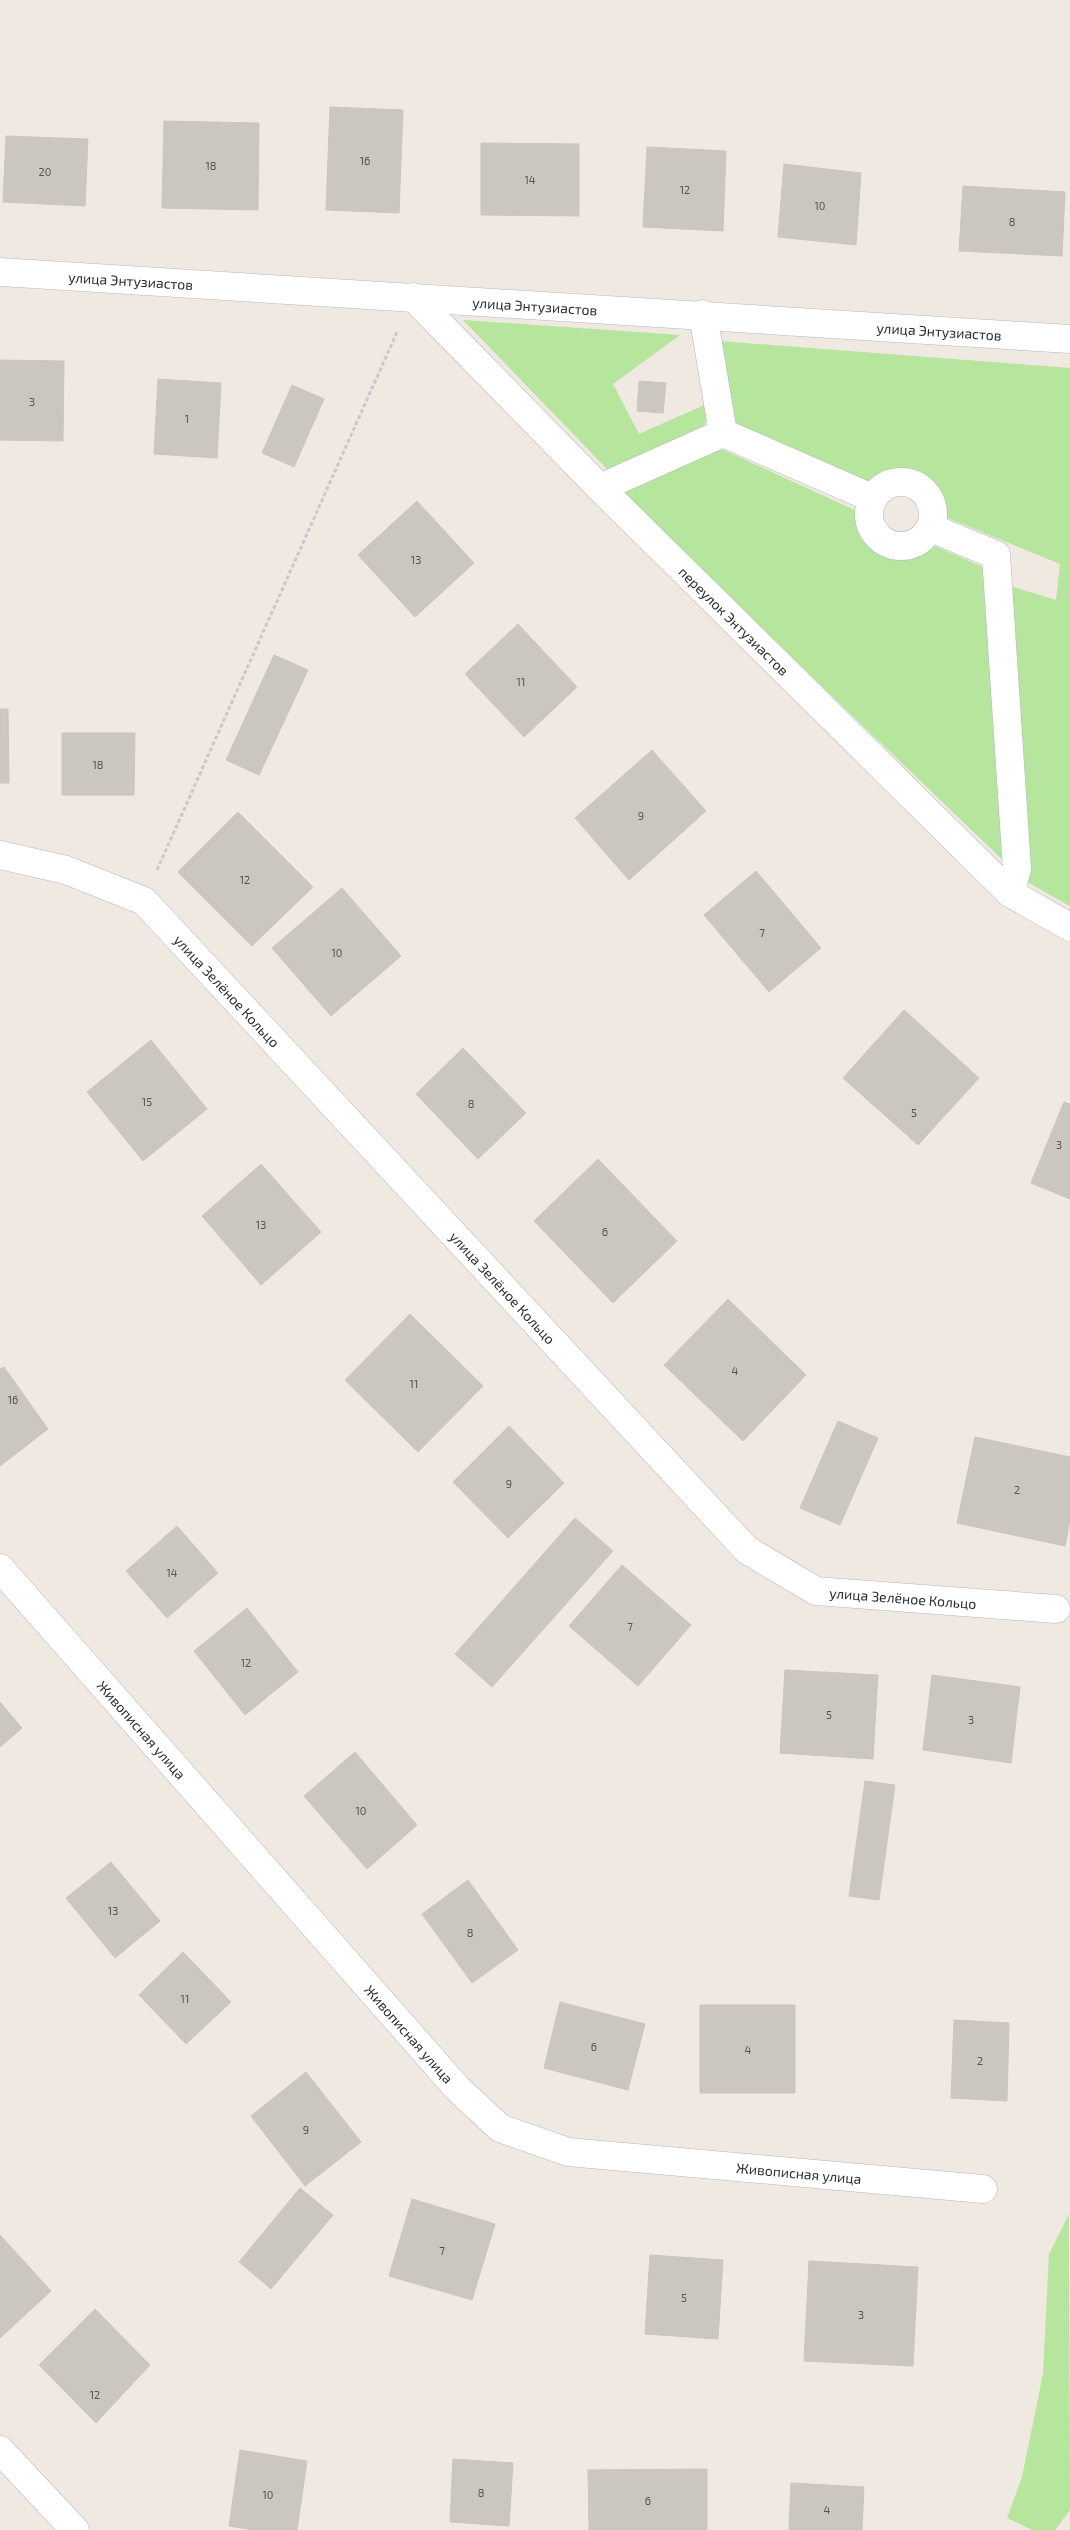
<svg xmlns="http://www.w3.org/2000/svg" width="1070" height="2530" viewBox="0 0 1070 2530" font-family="'Exo 2',sans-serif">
	<rect width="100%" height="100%" fill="#efe9e1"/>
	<path fill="#b6e59e" d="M463,320L680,335L613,384L639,434L709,403L703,434L609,471Z
		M719,341L1070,368V906L1027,882L1004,584L1056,600L1060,564L940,515L939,498L924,481L903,475L878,481L868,487L734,426Z
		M715,446L859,512L864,536L883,551L905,557L930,544L983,567L1009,866L618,491Z
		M1069,2214L1070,2510L1055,2530H1032L1007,2518L1022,2477L1043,2374L1049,2254Z"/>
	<path fill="#cbc7bf" stroke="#cbc5ba" d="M330,107L403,110L399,213L326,210Z
		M164,121L259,123L258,210L162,208Z
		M6,136L88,139L85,206L3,202Z
		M481,143L579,144V216L481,215Z
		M647,147L726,151L723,231L643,227Z
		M784,164L861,173L856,245L778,237Z
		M963,186L1065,192L1062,256L959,251Z
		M0,360L64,361L63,441L0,440Z
		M158,379L221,383L217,458L154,454Z
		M639,381L666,383L663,413L637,411Z
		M292,385L324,399L294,467L262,453Z
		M417,501L474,563L415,617L358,555Z
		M518,624L577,687L524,737L465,674Z
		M274,655L308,670L259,775L226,760Z
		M0,709H8L9,783H0Z
		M62,733H135L134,795H62Z
		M652,750L706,811L629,880L575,818Z
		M238,812L313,887L252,946L178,872Z
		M756,871L821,948L769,992L704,915Z
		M342,888L401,956L331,1016L272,948Z
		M904,1010L979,1078L918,1145L843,1078Z
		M151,1040L207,1109L143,1161L87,1092Z
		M463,1048L526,1113L478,1159L416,1094Z
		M1064,1102L1070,1104V1199L1031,1183Z
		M598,1159L677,1241L613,1303L534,1221Z
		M261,1164L321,1232L261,1285L202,1216Z
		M728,1299L806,1375L743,1441L664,1365Z
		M410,1314L483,1386L418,1452L345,1380Z
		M4,1367L48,1429L0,1466V1369Z
		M838,1421L878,1438L840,1525L800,1508Z
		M509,1426L564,1483L508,1538L453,1482Z
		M975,1437L1070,1457V1521L1065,1546L957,1523Z
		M575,1518L613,1551L492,1687L455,1654Z
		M177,1526L218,1573L167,1618L126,1571Z
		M622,1565L691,1625L638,1686L569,1626Z
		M247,1608L298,1672L245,1715L194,1651Z
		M785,1670L878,1675L873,1759L780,1753Z
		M932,1675L1020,1687L1011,1763L923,1750Z
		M0,1702L22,1728L0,1747Z
		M355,1752L417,1825L367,1869L304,1796Z
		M865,1781L895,1785L879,1900L849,1896Z
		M111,1862L160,1921L115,1958L66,1898Z
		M468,1880L518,1950L472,1983L422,1914Z
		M183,1952L231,2002L186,2044L139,1995Z
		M560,2002L645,2024L628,2090L544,2068Z
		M700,2005H795V2093H700Z
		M954,2020L1009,2023L1007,2101L951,2098Z
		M306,2072L361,2142L305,2186L251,2116Z
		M300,2188L333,2215L271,2289L239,2262Z
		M412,2199L495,2224L472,2300L389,2276Z
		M0,2235L51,2291L0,2338Z
		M650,2255L723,2260L718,2339L645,2334Z
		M809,2261L918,2267L913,2366L804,2361Z
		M95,2309L150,2365L96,2423L39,2365Z
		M240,2450L307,2461L297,2530H254L229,2526Z
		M453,2459L513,2463L509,2526L450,2522Z
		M707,2469V2530H589L588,2470Z
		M791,2483L864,2487L862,2530H789Z"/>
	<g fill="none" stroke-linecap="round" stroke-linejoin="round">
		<g stroke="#b4b7c1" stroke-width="29">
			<g id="minor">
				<path id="s1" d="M0,272L1070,339"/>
				<path id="s2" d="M413,297L600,488L1010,893L1070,927"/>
				<path d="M723,433L872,498"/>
				<circle cx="901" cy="514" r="32"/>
				<path d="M600,488L723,433L703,314"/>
				<path d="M931,528L996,555L1017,869L1010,893"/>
				<path id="s3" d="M0,855L66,870L144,901L747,1550L816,1591L1056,1609"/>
				<path id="s4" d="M0,1568L458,2089L500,2128L568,2152L983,2189"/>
				<path d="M0,2450L75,2530"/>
			</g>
		</g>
		<path stroke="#c9c9c9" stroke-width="3" stroke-dasharray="4 2.5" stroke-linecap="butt" d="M157,870L398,330"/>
		<use href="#minor" stroke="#fff" stroke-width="28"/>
	</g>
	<g text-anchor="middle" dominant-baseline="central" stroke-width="4" stroke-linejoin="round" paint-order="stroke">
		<g font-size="11" fill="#555452">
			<text x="365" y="160">16</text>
			<text x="211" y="165">18</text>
			<text x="45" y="171">20</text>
			<text x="530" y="179">14</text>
			<text x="685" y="189">12</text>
			<text x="820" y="205">10</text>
			<text x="1012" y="221">8</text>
			<text x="32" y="401">3</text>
			<text x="187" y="418">1</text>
			<text x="416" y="559">13</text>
			<text x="521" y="681">11</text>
			<text x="98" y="764">18</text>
			<text x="641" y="815">9</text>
			<text x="245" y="879">12</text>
			<text x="762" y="932">7</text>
			<text x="337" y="952">10</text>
			<text x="147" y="1101">15</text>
			<text x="471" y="1103">8</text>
			<text x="914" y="1112">5</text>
			<text x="1059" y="1144">3</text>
			<text x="261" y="1224">13</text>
			<text x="605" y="1231">6</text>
			<text x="735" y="1370">4</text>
			<text x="414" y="1383">11</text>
			<text x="13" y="1399">16</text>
			<text x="509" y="1483">9</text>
			<text x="1017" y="1489">2</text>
			<text x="172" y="1572">14</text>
			<text x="630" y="1626">7</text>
			<text x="246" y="1662">12</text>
			<text x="829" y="1714">5</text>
			<text x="971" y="1719">3</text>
			<text x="361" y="1810">10</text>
			<text x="113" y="1910">13</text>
			<text x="470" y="1932">8</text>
			<text x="185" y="1998">11</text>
			<text x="594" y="2046">6</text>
			<text x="748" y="2049">4</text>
			<text x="980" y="2060">2</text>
			<text x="306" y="2129">9</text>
			<text x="442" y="2250">7</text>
			<text x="684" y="2297">5</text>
			<text x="861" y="2314">3</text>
			<text x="95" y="2394">12</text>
			<text x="481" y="2492">8</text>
			<text x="268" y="2494">10</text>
			<text x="648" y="2500">6</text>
			<text x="827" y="2509">4</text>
		</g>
		<g font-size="14" fill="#2e2e2e" stroke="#fff">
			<text stroke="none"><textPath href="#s1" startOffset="131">улица Энтузиастов</textPath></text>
			<text stroke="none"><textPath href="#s1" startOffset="536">улица Энтузиастов</textPath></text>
			<text stroke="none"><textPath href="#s1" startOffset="941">улица Энтузиастов</textPath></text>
			<text stroke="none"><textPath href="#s2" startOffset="456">переулок Энтузиастов</textPath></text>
			<text stroke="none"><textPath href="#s3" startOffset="274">улица Зелёное Кольцо</textPath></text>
			<text stroke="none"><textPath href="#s3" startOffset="679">улица Зелёное Кольцо</textPath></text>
			<text stroke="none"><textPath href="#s3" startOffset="1205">улица Зелёное Кольцо</textPath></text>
			<text stroke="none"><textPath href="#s4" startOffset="215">Живописная улица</textPath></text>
			<text stroke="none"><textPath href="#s4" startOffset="620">Живописная улица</textPath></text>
			<text stroke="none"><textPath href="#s4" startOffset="1055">Живописная улица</textPath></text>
		</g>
	</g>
</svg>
